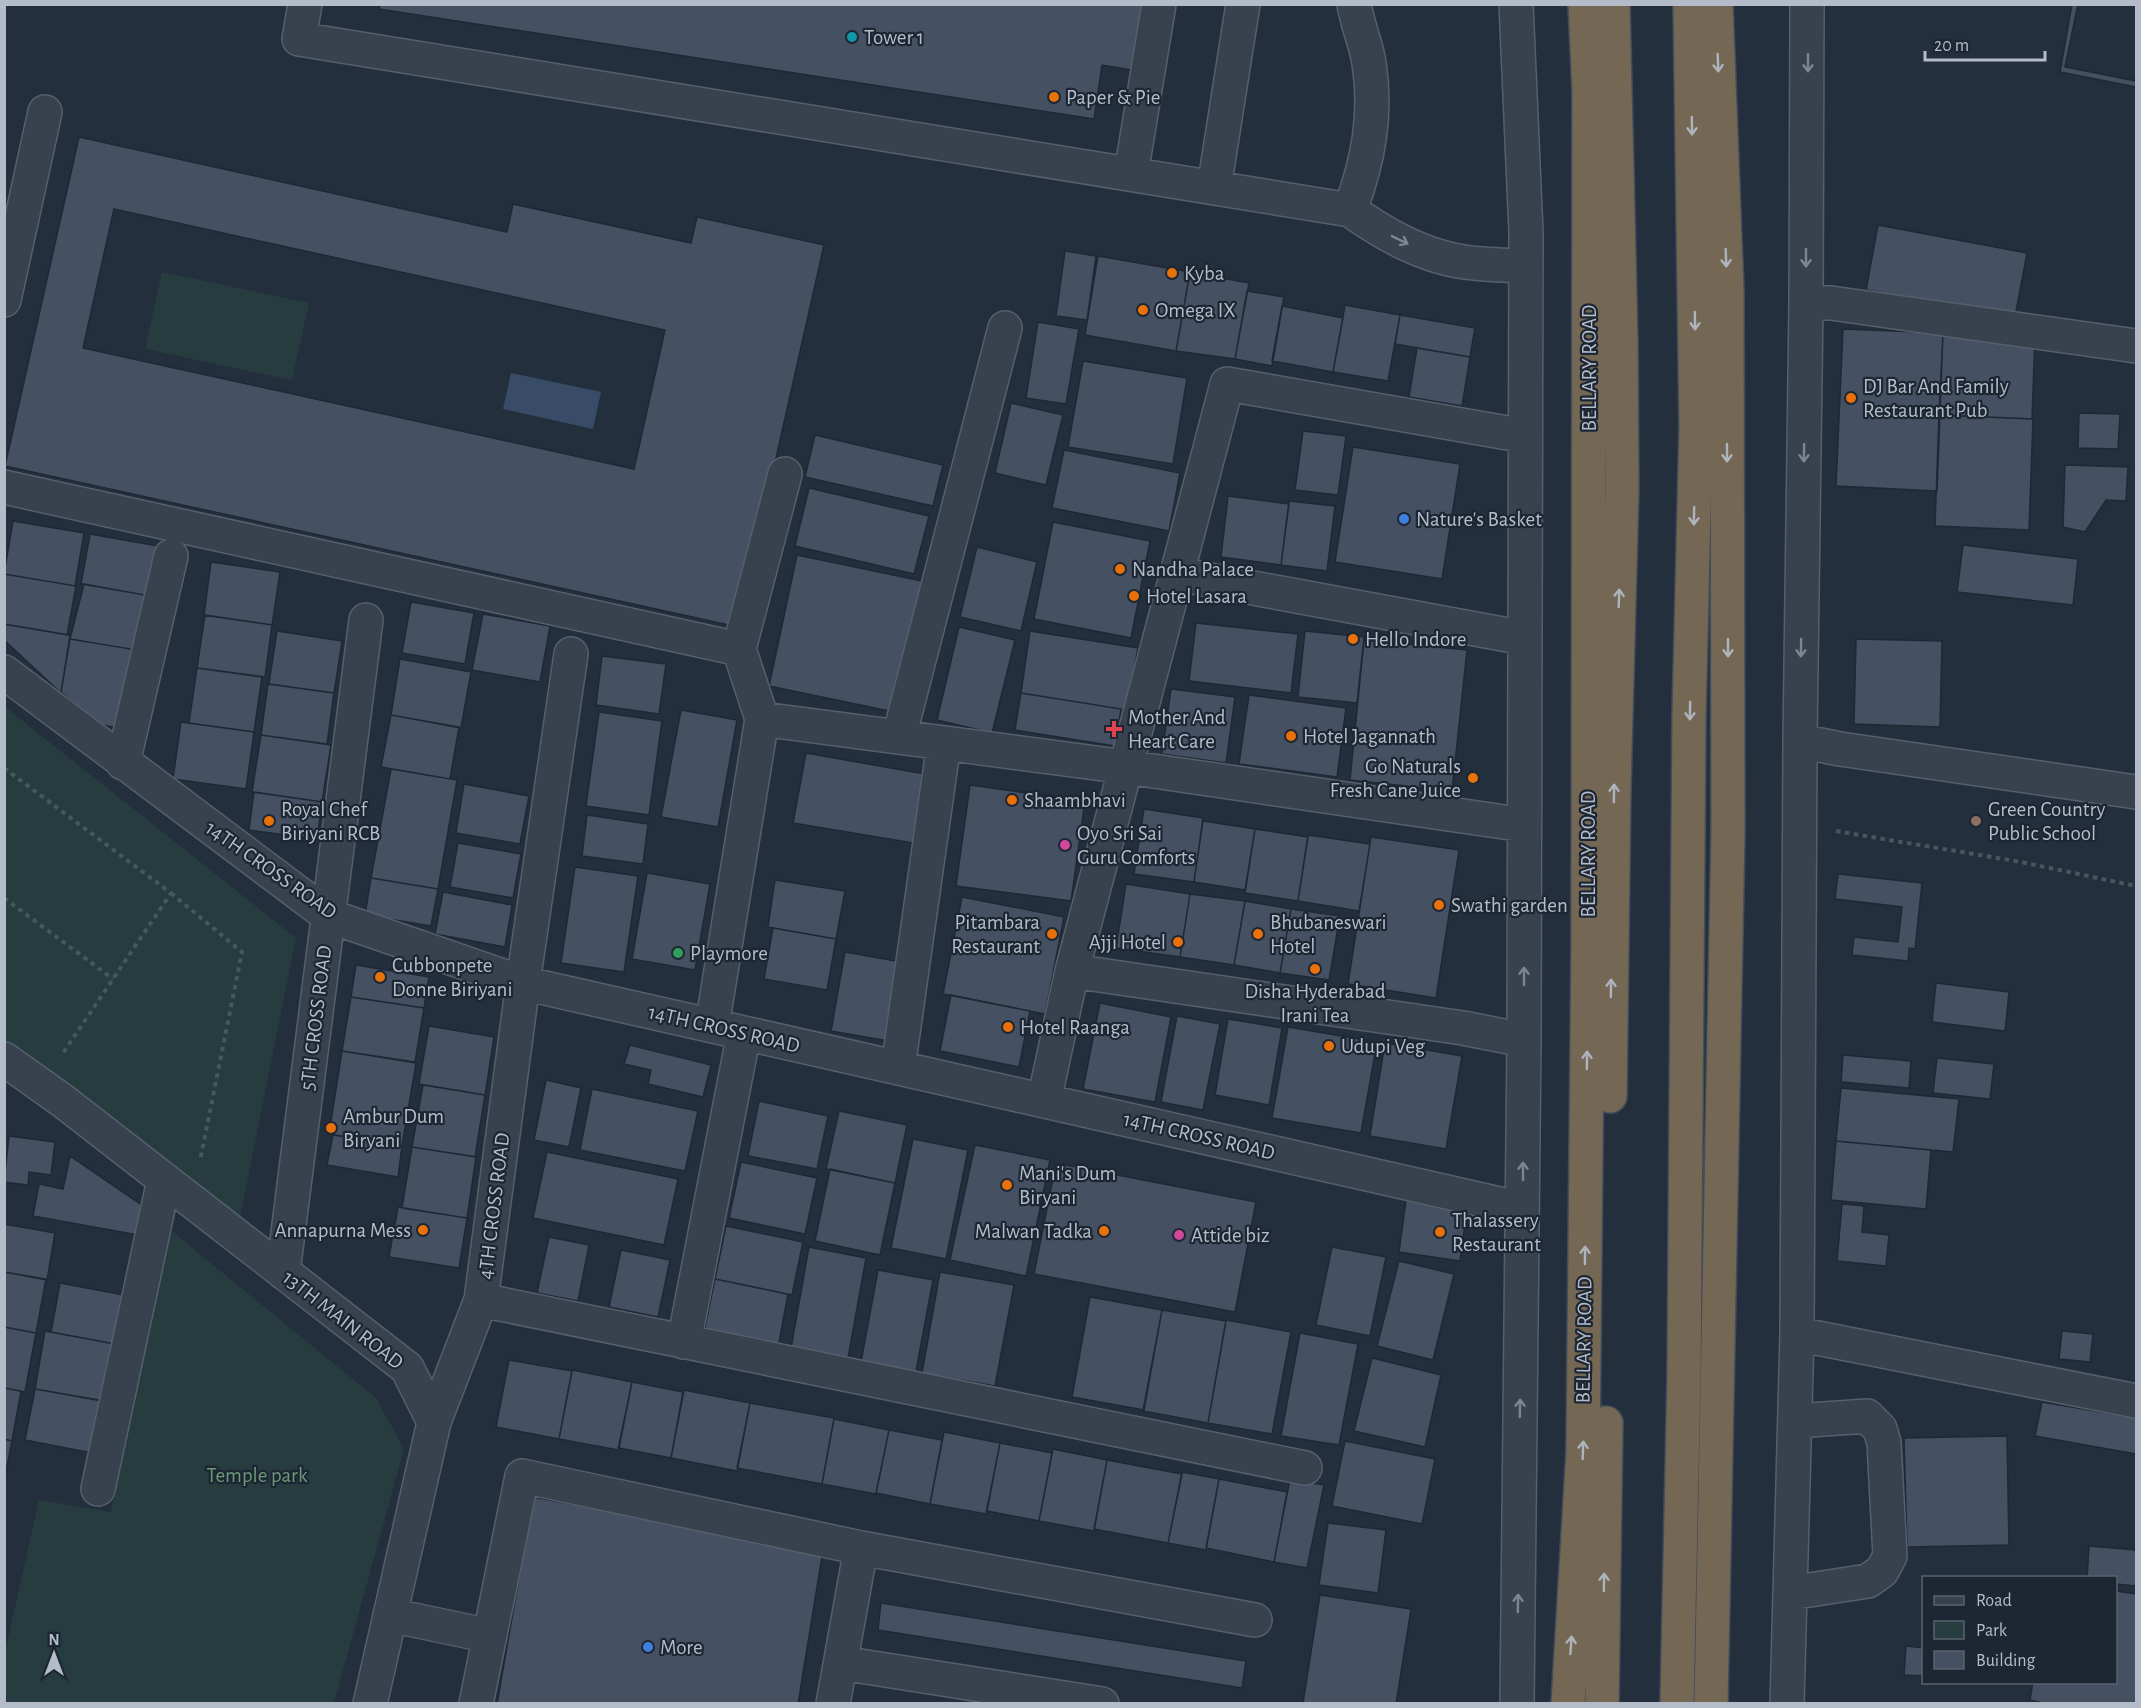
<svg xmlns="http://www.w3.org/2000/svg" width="2141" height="1708" viewBox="0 0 2141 1708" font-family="'Alegreya Sans',sans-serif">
	<rect width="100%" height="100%" fill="#242f3e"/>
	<path fill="#263c3f" d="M162,272L309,303L292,380L145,349Z
		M4,706L296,938L240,1218L5,1042Z
		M169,1229L376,1398L404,1449L334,1703L5,1704V1652L39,1500L111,1512Z"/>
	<path fill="#394c67" d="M511,373L601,392L593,429L503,409Z"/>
	<path fill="#455162" stroke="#1f2835" stroke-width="1.5" fill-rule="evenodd" d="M380,4H1148L1138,71L1102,65L1094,119L379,9Z
		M2072,4H2136V87L2060,72Z
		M2078,4H2136V81L2065,67Z
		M79,137L507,232L513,204L691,243L697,217L824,245L738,627L5,466ZM114,209L665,330L634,469L83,348Z
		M1878,225L2027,253L2015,317L1866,290Z
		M1065,251L1096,256L1087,320L1056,316Z
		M1098,256L1190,272L1176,351L1085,335Z
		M1190,272L1249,283L1235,359L1176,351Z
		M1247,291L1284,297L1272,366L1235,359Z
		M1345,305L1400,315L1388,381L1333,372Z
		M1282,306L1343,318L1333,372L1272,361Z
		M1400,315L1475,328L1470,357L1395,344Z
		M1038,322L1079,329L1066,404L1026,398Z
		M1843,329L1943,333L1937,491L1836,486Z
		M1943,333L2035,337L2032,419L1939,415Z
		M1417,348L1470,357L1462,406L1409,397Z
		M1083,361L1187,378L1173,464L1068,447Z
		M1011,403L1063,415L1046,485L995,473Z
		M2079,413L2120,414L2118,449L2078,448Z
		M1939,415L2033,419L2029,530L1935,526Z
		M1303,431L1346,436L1338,495L1295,490Z
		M815,435L943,465L933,506L805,477Z
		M1353,447L1460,464L1442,579L1335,562Z
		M1064,450L1180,473L1169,531L1052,508Z
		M2065,465L2128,467L2126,501L2106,500L2085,532L2063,527Z
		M809,488L929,516L914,574L795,546Z
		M1228,496L1289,504L1281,565L1221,557Z
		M1289,501L1335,506L1327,571L1281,565Z
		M13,521L84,533L75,586L4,574Z
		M1053,522L1150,541L1131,638L1034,619Z
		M90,534L158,546L150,596L81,584Z
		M1963,545L2078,559L2073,605L1957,592Z
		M977,547L1037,562L1021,631L960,617Z
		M797,555L922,581L894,712L769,686Z
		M211,562L280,572L272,625L204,615Z
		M4,574L76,586L67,635L4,624Z
		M84,584L150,596L136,650L70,639Z
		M411,602L474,613L465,664L402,653Z
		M483,614L550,626L540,682L472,670Z
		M205,615L272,625L265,677L197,668Z
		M1196,623L1298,634L1291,693L1189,681Z
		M4,624L70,635L61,693L4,640Z
		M959,627L1015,640L992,733L937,720Z
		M277,631L342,641L334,693L269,684Z
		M1030,631L1138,648L1127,710L1021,693Z
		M1305,631L1364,637L1357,703L1298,697Z
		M70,639L143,651L127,729L100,725L61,692Z
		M1856,639L1942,641L1940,727L1854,724Z
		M1364,640L1467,650L1452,791L1350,780Z
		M602,656L666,664L659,714L596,705Z
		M400,659L471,672L461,728L391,715Z
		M197,668L262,677L254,732L189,723Z
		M268,684L334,693L327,744L261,735Z
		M1171,689L1235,697L1226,763L1162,754Z
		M1021,693L1121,709L1115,746L1015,730Z
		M1249,695L1346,708L1337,777L1239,764Z
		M681,710L737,720L718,827L661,817Z
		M599,712L662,721L649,815L586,806Z
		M391,715L459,727L450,779L381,767Z
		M181,722L254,732L246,789L173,779Z
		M261,735L331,745L322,802L252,792Z
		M806,753L925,774L913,843L793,823Z
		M391,769L457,780L438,889L371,878Z
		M464,784L529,796L520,844L456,833Z
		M970,785L1085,801L1071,901L956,886Z
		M254,792L322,802L317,839L249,830Z
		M1144,809L1203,818L1194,882L1134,874Z
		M587,815L648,824L643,864L582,856Z
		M1203,821L1255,829L1245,890L1194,882Z
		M1255,829L1308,837L1298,901L1245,893Z
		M1308,835L1370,844L1359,911L1298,901Z
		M1371,837L1459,850L1436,998L1348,984Z
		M458,843L521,854L513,898L450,887Z
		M575,867L638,876L624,972L561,963Z
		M647,873L710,884L695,970L632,959Z
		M1838,874L1922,883L1915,949L1909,948L1908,961L1852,955L1854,937L1898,942L1902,907L1835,899Z
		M371,878L438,889L431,926L365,915Z
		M775,880L845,891L836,939L768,927Z
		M1126,884L1190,894L1180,957L1116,948Z
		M443,892L512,905L505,947L435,934Z
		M1190,894L1245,901L1234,965L1180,957Z
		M962,897L1064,917L1045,1014L943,994Z
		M1245,901L1291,909L1280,973L1234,965Z
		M1291,909L1340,916L1329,980L1280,973Z
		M773,928L836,939L827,990L764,979Z
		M845,952L907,963L894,1042L831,1031Z
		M356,965L429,977L424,1008L351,997Z
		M1936,983L2009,992L2005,1031L1932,1022Z
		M951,995L1030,1011L1019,1067L940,1051Z
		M351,997L424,1008L415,1062L342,1051Z
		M1100,1003L1171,1017L1155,1102L1083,1089Z
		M1177,1016L1220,1024L1203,1110L1161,1102Z
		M1228,1019L1282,1028L1269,1105L1215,1095Z
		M429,1026L494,1037L485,1095L419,1084Z
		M1288,1027L1377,1042L1361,1133L1272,1118Z
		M1385,1043L1462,1056L1446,1149L1370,1136Z
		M630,1045L711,1065L703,1097L648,1084L651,1070L624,1064Z
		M342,1051L416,1063L402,1146L329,1134Z
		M1843,1055L1911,1061L1909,1088L1841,1082Z
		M1937,1058L1994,1064L1990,1099L1933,1093Z
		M546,1080L581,1088L569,1147L534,1140Z
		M423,1085L485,1095L475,1157L412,1147Z
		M1841,1088L1959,1099L1953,1152L1836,1141Z
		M592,1089L698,1111L685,1171L580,1150Z
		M759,1101L828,1116L817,1169L748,1156Z
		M839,1111L907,1125L895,1183L826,1169Z
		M333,1135L402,1146L398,1177L327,1165Z
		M9,1136L55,1142L51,1175L29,1172L28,1185L4,1182Z
		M913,1139L968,1150L946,1259L891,1248Z
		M1836,1141L1931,1150L1926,1209L1831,1200Z
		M975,1145L1050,1160L1026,1276L950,1260Z
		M412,1147L476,1157L467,1218L402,1208Z
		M547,1152L678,1179L664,1245L533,1218Z
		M70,1156L143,1206L138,1235L33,1216L39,1184L63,1189Z
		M741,1162L817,1178L805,1234L729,1218Z
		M1056,1163L1256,1202L1235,1312L1034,1274Z
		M830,1169L895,1183L880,1255L815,1241Z
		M1406,1200L1467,1210L1460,1261L1399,1252Z
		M1842,1204L1864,1206L1862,1232L1889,1235L1886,1266L1837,1261Z
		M398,1207L467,1218L459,1268L389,1257Z
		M4,1224L55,1233L47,1280L4,1272Z
		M726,1226L803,1242L792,1295L715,1279Z
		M549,1237L589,1245L578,1301L537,1293Z
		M809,1247L866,1258L848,1358L791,1348Z
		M1332,1247L1386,1257L1370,1336L1316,1325Z
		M621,1250L670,1260L658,1317L609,1307Z
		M1399,1261L1454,1274L1433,1360L1377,1346Z
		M878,1270L933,1280L916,1371L861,1362Z
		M4,1272L46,1279L36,1333L4,1327Z
		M940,1272L1014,1285L995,1386L922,1373Z
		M715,1279L788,1294L778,1348L704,1332Z
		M60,1283L124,1295L115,1344L51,1332Z
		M1090,1297L1162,1310L1144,1410L1072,1397Z
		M1162,1310L1226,1321L1208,1423L1143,1411Z
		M1226,1320L1291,1332L1272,1434L1208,1423Z
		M4,1327L36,1333L25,1392L4,1388Z
		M45,1331L115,1344L105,1401L35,1389Z
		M2062,1331L2093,1334L2090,1362L2059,1359Z
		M1300,1333L1358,1344L1339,1445L1281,1436Z
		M1372,1358L1441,1375L1425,1447L1354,1431Z
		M509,1360L572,1371L559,1439L496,1427Z
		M572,1370L632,1382L618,1450L559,1439Z
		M632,1382L683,1392L671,1458L619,1448Z
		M4,1388L21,1391L12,1441L4,1439Z
		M35,1389L102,1401L92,1453L25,1440Z
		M684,1390L750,1403L737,1471L671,1458Z
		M2042,1402L2136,1418V1454L2035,1436Z
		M750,1403L834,1418L822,1484L737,1468Z
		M834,1419L889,1430L876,1494L822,1484Z
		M889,1430L942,1440L930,1504L876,1493Z
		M944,1432L1000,1443L986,1514L930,1504Z
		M2007,1436L2009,1545L1907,1547L1904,1438Z
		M4,1439L12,1441L4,1482Z
		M1345,1441L1435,1459L1422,1524L1332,1506Z
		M1000,1443L1052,1453L1039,1521L987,1511Z
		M1053,1449L1107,1460L1094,1531L1039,1521Z
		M1107,1460L1182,1474L1168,1543L1094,1529Z
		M1182,1472L1219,1479L1206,1550L1168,1543Z
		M1219,1479L1287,1492L1274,1562L1206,1548Z
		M1290,1479L1324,1485L1307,1568L1274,1562Z
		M533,1497L823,1550L798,1704H497Z
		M1328,1523L1386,1530L1378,1593L1319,1585Z
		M2089,1546L2136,1550V1586L2116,1584V1578H2087Z
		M2116,1591L2136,1594V1704H2048L2030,1700L2033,1682H2116Z
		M1320,1595L1411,1609L1396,1704L1303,1703Z
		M881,1603L1246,1661L1242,1688L878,1630Z
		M1906,1646L1924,1648V1676L1904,1675Z"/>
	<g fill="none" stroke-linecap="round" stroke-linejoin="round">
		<g stroke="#565f6c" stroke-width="36">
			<path id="minor" d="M305,4L299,39L1350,210C1368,162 1377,115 1369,63C1366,43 1357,24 1354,4
				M1516,4L1526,232L1524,1040L1517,1704
				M1131,174L1159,4
				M1214,188L1243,4
				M1350,210C1384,234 1422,256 1464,262C1484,265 1505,265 1525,266
				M4,300L45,112
				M1806,303H1831L2136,346
				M4,487L739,649L762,719
				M1177,574L1524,638
				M739,649L785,474
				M4,672L329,916L523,983L1522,1209
				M899,737L1005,328
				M1800,741L1840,749L2136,792
				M123,763L171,556
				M1072,971L1463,1028L1524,1040
				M712,1026L762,719L1126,767L1524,825
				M4,1059L63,1101L407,1368L434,1422
				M898,1068L944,743
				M1044,1101L1072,971L1227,384L1525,436
				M283,1272L366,620
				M481,1300L1305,1468
				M1797,1334L2136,1401
				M684,1342L744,1033
				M98,1489L164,1180
				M1790,1593L1868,1581L1882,1571L1890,1556L1884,1443L1880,1429L1867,1416L1796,1421
				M390,1615L490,1636
				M841,1663L1102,1704
				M370,1704L434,1422L481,1300L523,983L571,654
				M476,1704L522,1476L861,1548L1255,1620
				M833,1704L861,1548
				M1787,1704L1797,1334L1800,741L1806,303L1807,4"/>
		</g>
		<g stroke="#434c59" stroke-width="36">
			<path id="highway" d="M1610,1096L1614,788L1622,489L1621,341L1613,4
				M1568,1704L1583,1451L1588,942L1589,92L1585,4
				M1602,1704L1606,1423
				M1677,1704L1684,1375L1689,716L1696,427L1690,4
				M1711,1704L1728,831L1727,291L1716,4"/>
		</g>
		<path stroke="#44595c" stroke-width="4" stroke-dasharray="4.5 4.5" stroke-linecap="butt" d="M4,768L171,893L61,1056
			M1836,831L2021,862L2136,886
			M171,893L242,952L200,1161
			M4,898L113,979"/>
		<use href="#minor" stroke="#38414e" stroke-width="33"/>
		<use href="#highway" stroke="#746855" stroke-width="33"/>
	</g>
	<defs><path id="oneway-shaft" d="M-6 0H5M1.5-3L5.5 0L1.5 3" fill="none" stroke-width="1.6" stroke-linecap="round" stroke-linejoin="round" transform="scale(1.5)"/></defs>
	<g stroke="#aeb4bd">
		<use href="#oneway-shaft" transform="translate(1718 63) rotate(88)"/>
		<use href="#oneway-shaft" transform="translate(1692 126) rotate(89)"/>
		<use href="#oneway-shaft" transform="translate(1726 258) rotate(88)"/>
		<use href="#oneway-shaft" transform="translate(1695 321) rotate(89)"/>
		<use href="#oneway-shaft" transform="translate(1727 453) rotate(90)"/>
		<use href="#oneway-shaft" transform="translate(1694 516) rotate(91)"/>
		<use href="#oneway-shaft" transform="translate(1619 598) rotate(-88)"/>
		<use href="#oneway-shaft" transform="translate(1728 648) rotate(90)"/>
		<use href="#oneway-shaft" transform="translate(1690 711) rotate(91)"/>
		<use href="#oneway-shaft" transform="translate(1614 793) rotate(-89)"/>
		<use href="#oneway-shaft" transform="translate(1611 988) rotate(-89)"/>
		<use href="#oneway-shaft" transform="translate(1587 1060) rotate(-89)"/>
		<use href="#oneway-shaft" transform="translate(1585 1255) rotate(-89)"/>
		<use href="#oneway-shaft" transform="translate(1583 1450) rotate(-88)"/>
		<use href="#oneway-shaft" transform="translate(1604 1582) rotate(-89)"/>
		<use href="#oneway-shaft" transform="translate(1571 1645) rotate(-86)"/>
	</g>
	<g stroke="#7c8592">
		<use href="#oneway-shaft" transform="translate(1808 63) rotate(90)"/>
		<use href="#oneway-shaft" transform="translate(1400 240) rotate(26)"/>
		<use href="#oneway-shaft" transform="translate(1806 258) rotate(90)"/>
		<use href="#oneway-shaft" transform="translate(1804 453) rotate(91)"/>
		<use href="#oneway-shaft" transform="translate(1801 648) rotate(91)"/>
		<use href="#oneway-shaft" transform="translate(1524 976) rotate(-90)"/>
		<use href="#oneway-shaft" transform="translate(1523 1171) rotate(-90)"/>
		<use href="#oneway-shaft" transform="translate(1520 1408) rotate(-89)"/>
		<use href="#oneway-shaft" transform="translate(1518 1603) rotate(-89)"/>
	</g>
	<circle fill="#0f9aa8" stroke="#1d2633" stroke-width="2" cx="852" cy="37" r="6"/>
	<g fill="#e8710a" stroke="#1d2633" stroke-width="2">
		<circle cx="1054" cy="97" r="6"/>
		<circle cx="1172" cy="273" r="6"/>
		<circle cx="1143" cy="310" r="6"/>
		<circle cx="1851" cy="398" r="6"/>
		<circle cx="1120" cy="569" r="6"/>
		<circle cx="1134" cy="596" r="6"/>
		<circle cx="1353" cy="639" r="6"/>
		<circle cx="1291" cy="736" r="6"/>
		<circle cx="1473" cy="778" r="6"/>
		<circle cx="1012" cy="800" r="6"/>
		<circle cx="269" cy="821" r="6"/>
		<circle cx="1439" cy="905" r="6"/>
		<circle cx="1052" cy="934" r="6"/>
		<circle cx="1258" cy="934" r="6"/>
		<circle cx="1178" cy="942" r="6"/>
		<circle cx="1315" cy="969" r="6"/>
		<circle cx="380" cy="977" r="6"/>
		<circle cx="1008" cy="1027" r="6"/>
		<circle cx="1329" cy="1046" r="6"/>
		<circle cx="331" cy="1128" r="6"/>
		<circle cx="1007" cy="1185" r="6"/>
		<circle cx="423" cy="1230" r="6"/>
		<circle cx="1104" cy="1231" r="6"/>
		<circle cx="1440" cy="1232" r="6"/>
	</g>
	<g fill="#3f7fe0" stroke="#1d2633" stroke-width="2">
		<circle cx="1404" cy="519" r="6"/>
		<circle cx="648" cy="1647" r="6"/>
	</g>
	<path fill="#e0444e" stroke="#1d2633" stroke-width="2" d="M1111 720h6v6h6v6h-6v6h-6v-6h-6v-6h6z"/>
	<circle fill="#8d6e63" stroke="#1d2633" stroke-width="2" cx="1976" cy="821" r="6"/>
	<g fill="#d1479c" stroke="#1d2633" stroke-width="2">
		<circle cx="1065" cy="845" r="6"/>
		<circle cx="1179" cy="1235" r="6"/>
	</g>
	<circle fill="#2e9e5b" stroke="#1d2633" stroke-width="2" cx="678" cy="953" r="6"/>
	<g text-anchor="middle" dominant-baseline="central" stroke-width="4.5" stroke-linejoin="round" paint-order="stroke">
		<g font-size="21" fill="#b4bcc9" stroke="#1d2633" text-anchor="start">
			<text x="864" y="37">Tower 1</text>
			<text x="1066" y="97">Paper &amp; Pie</text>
			<text x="1184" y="273">Kyba</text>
			<text x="1155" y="310">Omega IX</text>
			<text x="1863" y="386">DJ Bar And Family<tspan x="1863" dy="24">Restaurant Pub</tspan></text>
			<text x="1416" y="519">Nature's Basket</text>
			<text x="1132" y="569">Nandha Palace</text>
			<text x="1146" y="596">Hotel Lasara</text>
			<text x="1365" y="639">Hello Indore</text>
			<text x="1128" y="717">Mother And<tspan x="1128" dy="24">Heart Care</tspan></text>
			<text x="1303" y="736">Hotel Jagannath</text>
			<text x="1461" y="766" text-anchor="end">Go Naturals<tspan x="1461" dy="24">Fresh Cane Juice</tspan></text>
			<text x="1024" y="800">Shaambhavi</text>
			<text x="281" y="809">Royal Chef<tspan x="281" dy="24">Biriyani RCB</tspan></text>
			<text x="1988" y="809">Green Country<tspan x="1988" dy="24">Public School</tspan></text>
			<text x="1077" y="833">Oyo Sri Sai<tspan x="1077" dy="24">Guru Comforts</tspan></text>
			<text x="1451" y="905">Swathi garden</text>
			<text x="1040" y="922" text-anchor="end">Pitambara<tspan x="1040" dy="24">Restaurant</tspan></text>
			<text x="1270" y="922">Bhubaneswari<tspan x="1270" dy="24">Hotel</tspan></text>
			<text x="1166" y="942" text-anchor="end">Ajji Hotel</text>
			<text x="690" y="953">Playmore</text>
			<text x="392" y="965">Cubbonpete<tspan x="392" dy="24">Donne Biriyani</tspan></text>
			<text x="1315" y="991" text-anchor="middle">Disha Hyderabad<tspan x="1315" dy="24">Irani Tea</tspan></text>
			<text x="1020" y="1027">Hotel Raanga</text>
			<text x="1341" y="1046">Udupi Veg</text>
			<text x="343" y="1116">Ambur Dum<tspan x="343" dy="24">Biryani</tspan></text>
			<text x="1019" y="1173">Mani's Dum<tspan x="1019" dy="24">Biryani</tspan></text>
			<text x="1452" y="1220">Thalassery<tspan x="1452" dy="24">Restaurant</tspan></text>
			<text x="411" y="1230" text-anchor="end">Annapurna Mess</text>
			<text x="1092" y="1231" text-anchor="end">Malwan Tadka</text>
			<text x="1191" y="1235">Attide biz</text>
			<text x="660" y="1647">More</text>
		</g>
		<g font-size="21" fill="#b4bcc9" stroke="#1d2633">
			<text transform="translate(1589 368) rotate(-90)">BELLARY ROAD</text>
			<text transform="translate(1588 854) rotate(-90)">BELLARY ROAD</text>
			<text transform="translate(271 870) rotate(35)">14TH CROSS ROAD</text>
			<text transform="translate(316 1018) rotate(-83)">5TH CROSS ROAD</text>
			<text transform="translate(724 1029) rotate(13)">14TH CROSS ROAD</text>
			<text transform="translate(1199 1136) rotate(13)">14TH CROSS ROAD</text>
			<text transform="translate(494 1206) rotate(-83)">4TH CROSS ROAD</text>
			<text transform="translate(343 1320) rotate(38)">13TH MAIN ROAD</text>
			<text transform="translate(1584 1340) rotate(-89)">BELLARY ROAD</text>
		</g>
		<g font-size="21" fill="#6b9a76" stroke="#1d2633">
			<text x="257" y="1475">Temple park</text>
		</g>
	</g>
	<rect width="2141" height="1708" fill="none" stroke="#b4bcc9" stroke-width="12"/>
	<rect x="1922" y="1576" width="195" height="108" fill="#1d2633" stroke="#59626f" stroke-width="1.5"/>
	<rect x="1934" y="1596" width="30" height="9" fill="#38414e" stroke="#59626f" stroke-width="1.5"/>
	<text x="1976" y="1606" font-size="18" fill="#b4bcc9">Road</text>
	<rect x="1934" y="1621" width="30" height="18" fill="#263c3f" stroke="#59626f" stroke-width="1.5"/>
	<text x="1976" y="1636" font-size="18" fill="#b4bcc9">Park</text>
	<rect x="1934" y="1651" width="30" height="18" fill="#455162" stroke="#59626f" stroke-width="1.5"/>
	<text x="1976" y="1666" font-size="18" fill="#b4bcc9">Building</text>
	<g transform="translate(54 1654)" stroke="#1d2633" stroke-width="4.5" paint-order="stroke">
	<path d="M0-4.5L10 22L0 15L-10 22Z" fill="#b4bcc9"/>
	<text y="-9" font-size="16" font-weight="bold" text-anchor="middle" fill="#b4bcc9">N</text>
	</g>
	<path d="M1925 51v9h120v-9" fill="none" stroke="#b4bcc9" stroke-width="3"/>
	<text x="1934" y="51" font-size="18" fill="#b4bcc9" stroke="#1d2633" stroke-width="4.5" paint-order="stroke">20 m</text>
</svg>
